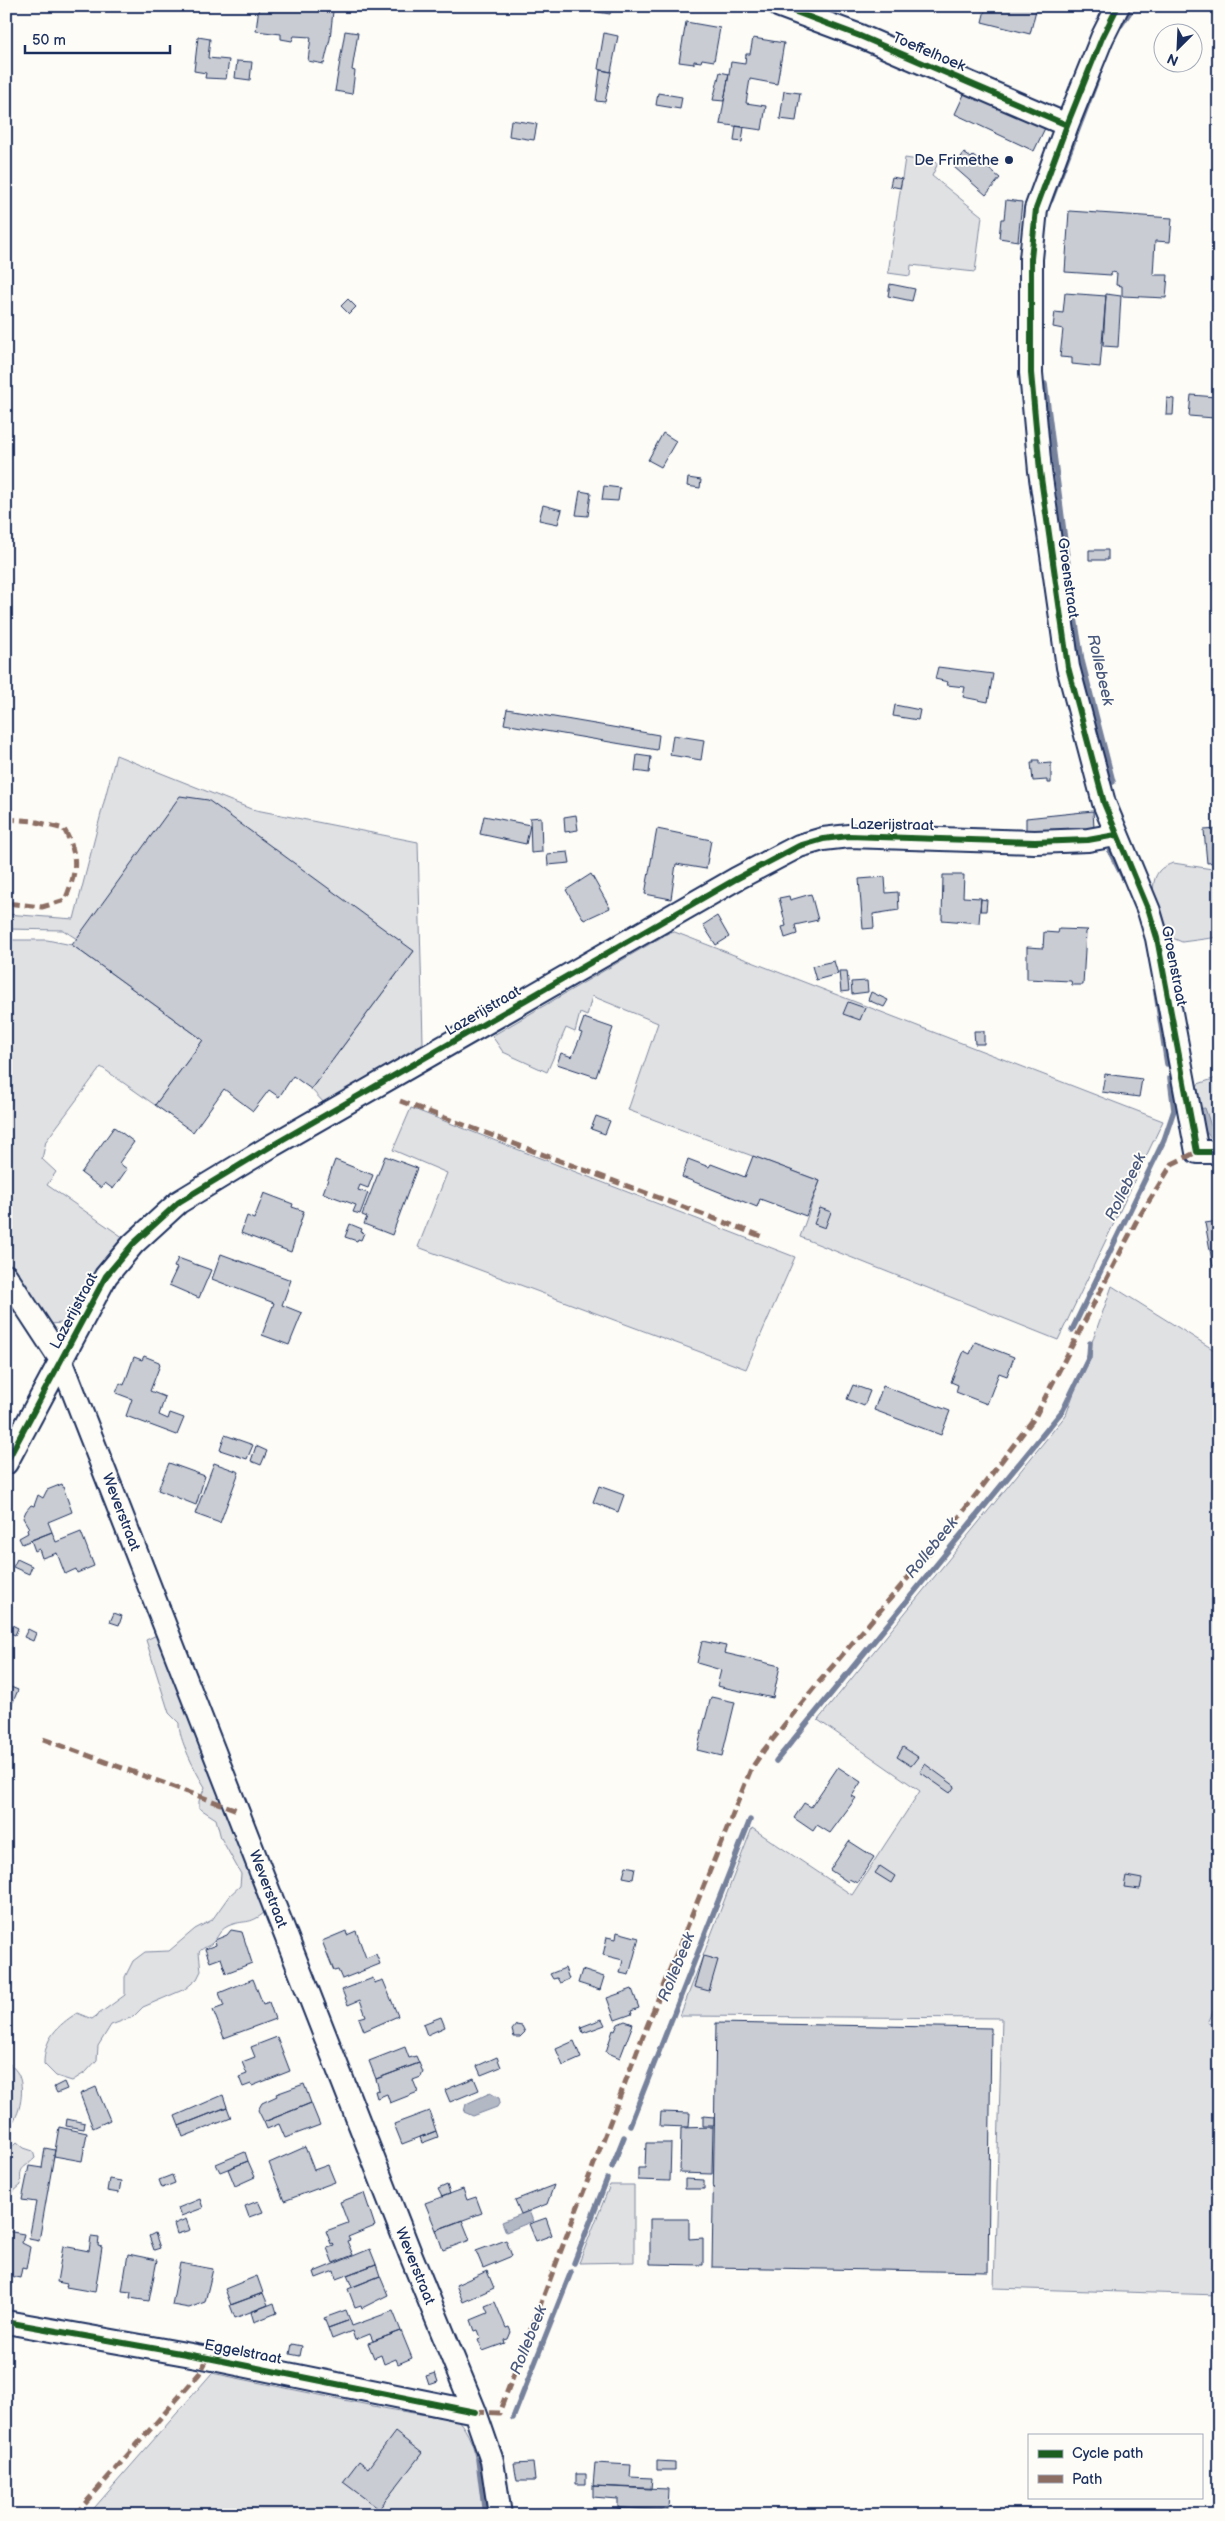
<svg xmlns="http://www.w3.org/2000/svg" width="1225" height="2521" viewBox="0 0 1225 2521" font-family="'Balsamiq Sans',sans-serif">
	<rect width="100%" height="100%" fill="#fdfcf7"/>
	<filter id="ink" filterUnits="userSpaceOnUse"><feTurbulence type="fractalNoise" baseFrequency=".02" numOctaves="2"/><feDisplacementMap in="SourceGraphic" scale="10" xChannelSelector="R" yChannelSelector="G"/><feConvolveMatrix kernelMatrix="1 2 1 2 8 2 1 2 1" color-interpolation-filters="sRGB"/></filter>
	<g filter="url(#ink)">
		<path fill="#e0e1e3" stroke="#7e88a0" d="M905,158L938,163L932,176L982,216L975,272L911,265L910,276L888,273Z
			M116,755L251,809L418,842L423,1043L325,1104L311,1089L414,951L77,939L63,930L6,929V914L74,919Z
			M1173,863L1219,870V937L1182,942L1168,936C1161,918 1145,889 1159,871C1162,867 1168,865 1173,863Z
			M672,931L1163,1121L1058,1340L800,1237L820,1181L628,1110L658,1023L592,996L587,1016L580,1013L575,1032L566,1028L547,1072L503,1052L492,1036Z
			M6,940H47L72,945L203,1040L155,1105L101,1067L46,1141L42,1159L56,1172L47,1185L127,1240L74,1322L50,1324L6,1266Z
			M1219,1077V1146L1207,1140L1203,1133L1194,1093L1198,1084Z
			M411,1108L795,1257L746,1369L418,1247L447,1173L393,1150Z
			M1112,1286L1219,1353V1999L1208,2023L1219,2025V2295L994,2288L1002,2018L680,2016L752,1828L852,1895L920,1791L818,1720L1066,1415Z
			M161,1633L265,1912C249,1926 244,1919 228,1926C218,1931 219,1937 212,1943C208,1947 203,1947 199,1952L201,1971L197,1979L185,1989L143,2007L133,2017L111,2025L98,2046L97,2060L86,2072L72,2081L56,2076L44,2064C44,2038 57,2026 77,2013L92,2019L125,1995V1977L133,1961L145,1952L169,1951L195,1929L212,1920L229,1896L240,1886L241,1874L221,1838L216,1819L199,1808V1801L205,1787C196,1773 178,1738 179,1723L169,1713L146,1640Z
			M6,2060C10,2065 17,2070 19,2076C25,2090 20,2121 6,2128Z
			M17,2142L24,2148L33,2151L35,2158C23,2170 19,2165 21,2185L12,2193C2,2183 6,2162 6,2148H11Z
			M610,2185H634V2262L579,2263Z
			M212,2373L388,2409L458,2420C480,2445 480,2483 483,2515H88Z"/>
		<path fill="#b3b8c5" stroke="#76819c" d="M1205,1108L1211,1126L1219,1132V1142C1204,1136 1201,1124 1197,1109Z
			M490,2093L499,2098L500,2102L497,2107L473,2116L464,2112L466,2104Z
			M529,2211L533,2221L506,2232L502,2222Z"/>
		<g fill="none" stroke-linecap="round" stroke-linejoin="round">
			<path stroke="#76819c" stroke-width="5.5" d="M1121,25L1134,6
				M1051,200L1098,77
				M1045,384L1074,612L1082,661L1113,782
				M1110,852L1124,879
				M1155,986L1167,1064
				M1072,1330L1164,1140L1174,1110L1170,1078
				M776,1761L1063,1410L1089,1357L1090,1343
				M630,2125L750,1820
				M612,2167L624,2137
				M574,2263L607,2179
				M513,2418L571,2272
				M478,2459L485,2515"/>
		</g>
		<path fill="#c9ccd3" stroke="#1b2f5e" d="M259,6H291L333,11L330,39L324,64L308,61L311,37L294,36L292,41L281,39V34L256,31Z
			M599,6H612L610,14L598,12Z
			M986,6H1037L1030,34L982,22Z
			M686,22L720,28L714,61L702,59L701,62L694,61V64L679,62Z
			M345,31L358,33L352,70L355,71L352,94L335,91Z
			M604,33L618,36L611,72L598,69Z
			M198,37L210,39L208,58L229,60L226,79L205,78L206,73L194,71Z
			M753,38L784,43L777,84L750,79L746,103L766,106L762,130L720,124L731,62L745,64L746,54H750Z
			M237,61L252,62L250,80L235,78Z
			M600,70L611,72L605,102L596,101Z
			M720,72L729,74L724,101L713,100Z
			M967,88L1046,126L1034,151L955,114Z
			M784,91L800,93L796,121L780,119Z
			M658,93L682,97L680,109L656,105Z
			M511,120L537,124L534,140L509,136Z
			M736,126L744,127L742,142L734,141Z
			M964,153L971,158L973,156L1000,178L986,195L954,167Z
			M892,177L902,179L900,188L890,186Z
			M1006,200L1022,202L1018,241L999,238L1001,219H1004Z
			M1069,211L1172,218L1170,242L1155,241L1153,275H1168L1166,298L1122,296V286L1116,285L1117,273L1112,272L1111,275L1065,272Z
			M890,284L915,289L912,301L888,296Z
			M1065,293L1106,296L1100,367L1072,364V358L1060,357L1063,329L1053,327L1055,312L1063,313Z
			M1106,294L1121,296L1118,347L1103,346Z
			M348,299L356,307L349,314L341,306Z
			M1191,395L1216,397L1214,418L1189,416Z
			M1167,398L1174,399L1173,415H1166Z
			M663,433L676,441L661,467L648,460Z
			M688,478L701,480L700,488L687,486Z
			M604,486L620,488L618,501L602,500Z
			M580,491L591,493L588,516L576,515Z
			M543,505L562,510L558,524L539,520Z
			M1089,550H1108V560H1089Z
			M938,667L993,674L988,702L963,697L965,687L947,685L948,682L935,679Z
			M895,705L920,710L918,720L893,716Z
			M507,709L659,735L657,750L504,724Z
			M673,735L704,740L701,760L670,755Z
			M637,755L651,757L649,773L635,771Z
			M1033,760H1039V764L1051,763V783H1047V780L1033,781L1031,763H1034Z
			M180,796L208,800L414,951L311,1089L293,1076L279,1097L269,1090L253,1111L224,1089L193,1132L155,1105L203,1040L72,945Z
			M1093,811L1094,828L1026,832V818Z
			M576,815L578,830L565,832L564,817Z
			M484,816L530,825L526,844L480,834Z
			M541,817L542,852L531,853L530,818Z
			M657,829L711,840L706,869L676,864L671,899L645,894Z
			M1219,829V862L1207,863L1204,830Z
			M568,852L570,863L548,865L547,854Z
			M591,874L610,908L584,920L566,890Z
			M943,875H964L963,897L981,898L979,923L942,920Z
			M885,877L886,893L898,892L899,910L873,914L874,928L863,929L859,879Z
			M811,894L818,920L795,925L797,934L785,938L782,927L786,926L779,898L789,896L790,900Z
			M981,899L987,900L986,911H980Z
			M717,916L729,937L716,945L703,925Z
			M1059,929L1088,930L1086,932L1083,985H1072L1071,981L1027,979V947L1043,948L1044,932L1058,933Z
			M834,961L838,974L816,980L812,966Z
			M839,971H847L849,991L841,992Z
			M867,981L868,992L852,994L851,982Z
			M871,992L888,1000L884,1007L868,1000Z
			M848,1002L865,1008L860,1020L843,1014Z
			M584,1018L613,1028L596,1077L557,1064L561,1053L572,1057L582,1033L579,1032Z
			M974,1031H984V1044H975Z
			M1105,1074L1142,1079L1139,1097L1102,1092Z
			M596,1116L610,1121L605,1134L591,1129Z
			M114,1127L134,1142L119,1163L127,1169L113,1189L105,1183L101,1188L81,1173Z
			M385,1156L417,1168L392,1235L364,1224L367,1217L362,1215Z
			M753,1156L820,1181L806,1216L760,1199L757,1207L682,1177L688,1159L709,1167L711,1164L745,1177Z
			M335,1160L373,1175L368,1188L360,1185L358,1190L368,1193L360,1214L353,1212L356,1205L323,1193Z
			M264,1193L293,1204L292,1207L304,1211L291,1252L241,1233L247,1216L254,1219Z
			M820,1208L831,1212L825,1228L814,1224Z
			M1219,1221V1265L1213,1266L1205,1223Z
			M350,1224L362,1229L361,1232L364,1233L361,1240L358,1239L357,1241L345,1237Z
			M221,1254L291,1280L282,1305L302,1313L289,1345L262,1335L274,1303L212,1279Z
			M178,1258L211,1270L199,1298L169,1285L177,1268L174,1267Z
			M975,1342L1014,1357L1007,1376L999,1373L987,1404L956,1392L958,1385L951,1382L964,1351L970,1354Z
			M144,1356L159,1362L160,1365L150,1391L165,1397L159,1415L168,1419L170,1413L184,1418L177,1435L126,1416L132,1399L116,1393L120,1383L124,1385L134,1357L142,1360Z
			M853,1385L870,1391L864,1406L847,1399Z
			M883,1386L950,1411L941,1435L874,1410Z
			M225,1435L253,1445L247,1459L220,1450Z
			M256,1446L267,1451L261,1465L251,1461Z
			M169,1463L205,1476L196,1505L158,1490Z
			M214,1463L239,1472L220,1523L195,1514Z
			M62,1484L72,1512L48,1522L52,1532L22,1544L19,1538L28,1533L27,1530L29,1528L23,1518L26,1511L31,1505L34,1506L38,1495L43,1498L47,1490Z
			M599,1486L624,1495L618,1512L593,1502Z
			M52,1532L56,1542L81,1532L94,1566L77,1573L76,1569L65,1574L57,1553L42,1558L39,1549L35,1551L31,1540Z
			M17,1559L32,1566L29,1574L13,1567Z
			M7,1603L12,1606L6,1619V1605Z
			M114,1613L122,1616L119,1625L110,1622Z
			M8,1623L18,1628L15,1635L6,1631Z
			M28,1629L36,1633L33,1641L24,1637Z
			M702,1641L726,1646L724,1653L780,1666L773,1698L717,1686L721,1670L697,1663Z
			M6,1685L18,1690L7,1716H6Z
			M711,1697L735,1702L722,1756L697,1750Z
			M903,1747L918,1757L911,1766L897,1757Z
			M925,1764L955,1786L950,1793L920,1772Z
			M838,1767L861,1782L852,1796L856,1798L830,1833L817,1825L813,1831L794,1818L804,1803L811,1807Z
			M849,1841L874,1857L857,1883L849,1879L848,1882L830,1870Z
			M626,1866L635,1868L633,1879L623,1877Z
			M880,1866L895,1876L891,1883L875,1873Z
			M1126,1876L1142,1879L1140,1889L1124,1887Z
			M231,1930L242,1932L252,1963L226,1973L221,1958L210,1962L205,1949L216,1945L215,1940L227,1935Z
			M346,1931L347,1935L356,1931L366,1958L376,1954L380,1964L342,1979L338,1970L334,1971L322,1941Z
			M617,1932L639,1938L629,1975L620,1973L623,1960L603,1955L607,1937L616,1939Z
			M703,1956L718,1960L709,1991L694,1987Z
			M565,1968L569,1979L560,1983L557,1978L553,1979L550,1974Z
			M582,1970L604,1977L600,1990L578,1983Z
			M373,1978L374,1983L383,1980L398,2016L364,2031L359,2018L366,2016L360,2000L348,2005L342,1990Z
			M253,1979L263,2004L269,2002L275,2019L224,2038L213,2010L224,2006L219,1993Z
			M632,1989L639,2008L631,2011L632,2014L615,2020L607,1998Z
			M441,2017L445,2027L427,2035L423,2024Z
			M602,2019L605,2025L583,2033L581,2027Z
			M625,2021L633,2024L620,2058L606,2052L613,2030L615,2031L618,2024Z
			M716,2023L991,2028L988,2272L712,2267Z
			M516,2025L522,2026L525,2032L520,2037H514L512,2030Z
			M277,2037L290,2071L252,2086L251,2084L243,2087L239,2077L247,2074L242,2062L255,2057L251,2047Z
			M574,2041L581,2058L563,2066L556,2049Z
			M405,2047L409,2058L416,2056L419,2063L376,2079L369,2061Z
			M497,2057L501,2067L481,2075L477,2066Z
			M419,2063L423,2072L421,2077L413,2080L418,2092L390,2103L387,2094L377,2098L375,2091L379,2090L376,2079Z
			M474,2078L479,2090L450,2102L445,2090Z
			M64,2082L67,2089L57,2093L54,2087Z
			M304,2084L311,2103L264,2122L258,2110L262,2103L277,2096L276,2094Z
			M96,2087L110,2120L93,2128L80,2094Z
			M223,2095L227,2107L179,2126L175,2116Z
			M311,2103L320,2125L285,2138L279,2124L267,2129L264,2122Z
			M227,2107L231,2118L183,2137L179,2126Z
			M429,2111L436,2131L402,2144L394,2124Z
			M661,2112L690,2113L689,2127L660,2126Z
			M703,2116L714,2117V2126H703Z
			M67,2119L85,2123L84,2129L66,2126Z
			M59,2127L87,2133L82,2161L54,2156Z
			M713,2127L712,2174L680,2173L681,2128Z
			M436,2131L438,2137L422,2143L420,2137Z
			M646,2143H671L670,2181L638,2180V2168H645Z
			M305,2147L314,2170L328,2165L335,2182L284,2201L269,2163Z
			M45,2148L55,2150L39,2241L29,2239L36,2202L22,2200L29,2166L42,2168Z
			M245,2152L248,2161L220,2172L216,2164Z
			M248,2161L255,2177L235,2186L228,2169Z
			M172,2175L175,2183L162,2188L159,2180Z
			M109,2179L121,2181L119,2193L107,2191Z
			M685,2179L704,2180V2189H685Z
			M447,2185L450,2194L442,2197L438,2189Z
			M554,2185L547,2204L521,2214L515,2200Z
			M463,2189L467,2200L476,2197L482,2213L436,2230L425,2203Z
			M364,2193L375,2226L348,2237L350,2240L347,2241L353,2255L333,2263L327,2248L334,2246L333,2243L331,2244L326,2231L348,2223L340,2202Z
			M200,2199L203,2208L181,2216L178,2208Z
			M258,2201L263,2212L249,2217L245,2206Z
			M546,2218L552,2235L536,2241L529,2224Z
			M186,2219L190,2230L177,2234L174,2224Z
			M650,2219H689V2239L703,2238V2265L650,2264Z
			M462,2220L470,2240L443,2250L436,2230Z
			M6,2231L24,2234L22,2243L30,2247L26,2269L22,2268L20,2278L6,2275Z
			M155,2233L160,2248L154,2250L149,2236Z
			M91,2237L99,2238L98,2246L102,2247L95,2292L66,2287L67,2284L57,2282L63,2246L89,2251Z
			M506,2240L512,2256L483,2268L476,2251Z
			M370,2249L376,2264L336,2279L334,2271L316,2278L314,2272Z
			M128,2254L157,2260L149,2301L130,2298L131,2292L122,2291Z
			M180,2263L213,2269L205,2302L189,2308L172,2305Z
			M376,2264L380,2276L352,2287L347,2275Z
			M487,2271L494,2288L463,2302L456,2285Z
			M257,2276L263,2293L231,2305L225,2289Z
			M380,2276L388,2295L362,2308L361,2305L355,2307L348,2289Z
			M263,2293L268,2305L235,2318L230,2305Z
			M495,2302L506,2328L509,2327L511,2332L508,2339L504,2340L505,2343L483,2351L478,2339L481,2338L478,2330L475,2331L471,2320L488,2313L485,2306Z
			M274,2303L277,2313L254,2322L251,2312Z
			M346,2310L350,2320L328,2328L324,2318Z
			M393,2311L401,2331L373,2341L370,2334L355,2340L352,2331L332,2339L328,2328L350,2320L352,2326Z
			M401,2331L412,2358L398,2364L396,2359L384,2364L381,2355L374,2358L368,2343Z
			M292,2344L302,2346L300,2356L290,2354Z
			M435,2373L438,2382L429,2385L426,2376Z
			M395,2432L422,2453L379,2509L343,2482L359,2461L368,2468Z
			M657,2461L675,2462V2470H657Z
			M533,2463L535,2481H517L514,2464Z
			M595,2463L631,2465L630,2477L652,2478L651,2489L593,2486Z
			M576,2474H586V2484H576Z
			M593,2486L669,2489L668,2510L618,2508V2499L593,2497Z
			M618,2508L668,2510V2515H617Z"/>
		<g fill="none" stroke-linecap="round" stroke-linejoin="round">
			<g stroke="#1b2f5e" stroke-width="26">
				<path id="minor" d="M780,6L860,36L1067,125
					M1118,6L1102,38L1067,125L1036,209L1031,259V373L1040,471L1068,667L1104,803L1149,911L1157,938L1197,1152H1219
					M6,1276L61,1360L410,2253L475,2412L492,2461L500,2515
					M6,1463L106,1276L133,1244L179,1202L273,1145L736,879L799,846L823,839L849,836L1035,842L1088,840L1116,835
					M6,2322L208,2358L475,2412"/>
			</g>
			<use href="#minor" stroke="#fdfcf7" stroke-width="22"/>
			<path stroke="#8d6e63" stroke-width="5" stroke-dasharray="10 5" stroke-linecap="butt" d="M6,819L33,821L64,829C79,856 77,872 65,900L42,907L6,903
				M400,1101L761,1236
				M43,1739L237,1810
				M1219,2020V2038
				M475,2412L499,2413L639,2046L751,1769L764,1750L814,1688L953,1525L1035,1417L1136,1222L1172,1164L1197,1152
				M75,2515L199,2374L208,2358"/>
			<g stroke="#fdfcf7" stroke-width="9">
				<path id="cycleway" d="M780,6L860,36L1067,125
					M1118,6L1102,38L1067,125L1036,209L1031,259V373L1040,471L1068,667L1104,803L1149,911L1157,938L1197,1152H1219
					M6,1463L106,1276L133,1244L179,1202L273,1145L736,879L799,846L823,839L849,836L1035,842L1088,840L1116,835
					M6,2322L208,2358L475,2412"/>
			</g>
			<use href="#cycleway" stroke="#1b5e20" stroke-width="6"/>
		</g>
	</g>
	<circle fill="#1b2f5e" stroke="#fdfcf7" stroke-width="2" cx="1009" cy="160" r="5"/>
	<g text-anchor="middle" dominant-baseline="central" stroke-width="4" stroke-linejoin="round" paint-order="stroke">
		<g font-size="15" fill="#1b2f5e" stroke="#fdfcf7">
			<text transform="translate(929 52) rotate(23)">Toeffelhoek</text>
			<text transform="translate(1068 578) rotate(82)">Groenstraat</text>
			<text transform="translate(892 825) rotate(1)">Lazerijstraat</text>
			<text transform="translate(1174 966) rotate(79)">Groenstraat</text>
			<text transform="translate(483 1011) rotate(-30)">Lazerijstraat</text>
			<text transform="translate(74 1311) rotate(-62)">Lazerijstraat</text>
			<text transform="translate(121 1512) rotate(69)">Weverstraat</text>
			<text transform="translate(268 1889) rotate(69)">Weverstraat</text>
			<text transform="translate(415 2266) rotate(68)">Weverstraat</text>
			<text transform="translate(243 2352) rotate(11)">Eggelstraat</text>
		</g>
		<g font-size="15" fill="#1b2f5e" stroke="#fdfcf7" text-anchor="end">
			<text x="999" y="160">De Frimethe</text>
		</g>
		<g font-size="16" font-style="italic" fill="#49587d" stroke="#fdfcf7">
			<text transform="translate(1100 670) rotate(77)">Rollebeek</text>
			<text transform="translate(1126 1187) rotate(-64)">Rollebeek</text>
			<text transform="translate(932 1548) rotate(-51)">Rollebeek</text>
			<text transform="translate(677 1967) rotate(-68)">Rollebeek</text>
			<text transform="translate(529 2340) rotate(-68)">Rollebeek</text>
		</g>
	</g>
	<rect width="1225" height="2521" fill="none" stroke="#fdfcf7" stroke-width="25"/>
	<rect x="12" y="12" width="1200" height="2496" fill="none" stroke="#1b2f5e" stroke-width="2" filter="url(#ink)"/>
	<rect x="1028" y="2434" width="175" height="65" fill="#fdfcf7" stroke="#a3aaba"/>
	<rect x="1038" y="2450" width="25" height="8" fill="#1b5e20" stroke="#a3aaba"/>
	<text x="1072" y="2458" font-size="15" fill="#1b2f5e">Cycle path</text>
	<rect x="1038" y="2475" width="25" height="8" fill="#8d6e63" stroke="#a3aaba"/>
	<text x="1072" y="2484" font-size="15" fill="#1b2f5e">Path</text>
	<g transform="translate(1178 48) rotate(204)"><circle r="24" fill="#fdfcf7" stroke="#a3aaba"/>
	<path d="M0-4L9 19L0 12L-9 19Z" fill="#1b2f5e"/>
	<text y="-8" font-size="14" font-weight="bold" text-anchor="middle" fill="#1b2f5e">N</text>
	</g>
	<path d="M25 45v8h145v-8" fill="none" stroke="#1b2f5e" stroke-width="2.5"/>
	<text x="32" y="45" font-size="15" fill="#1b2f5e" stroke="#fdfcf7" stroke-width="4" paint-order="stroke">50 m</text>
</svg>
